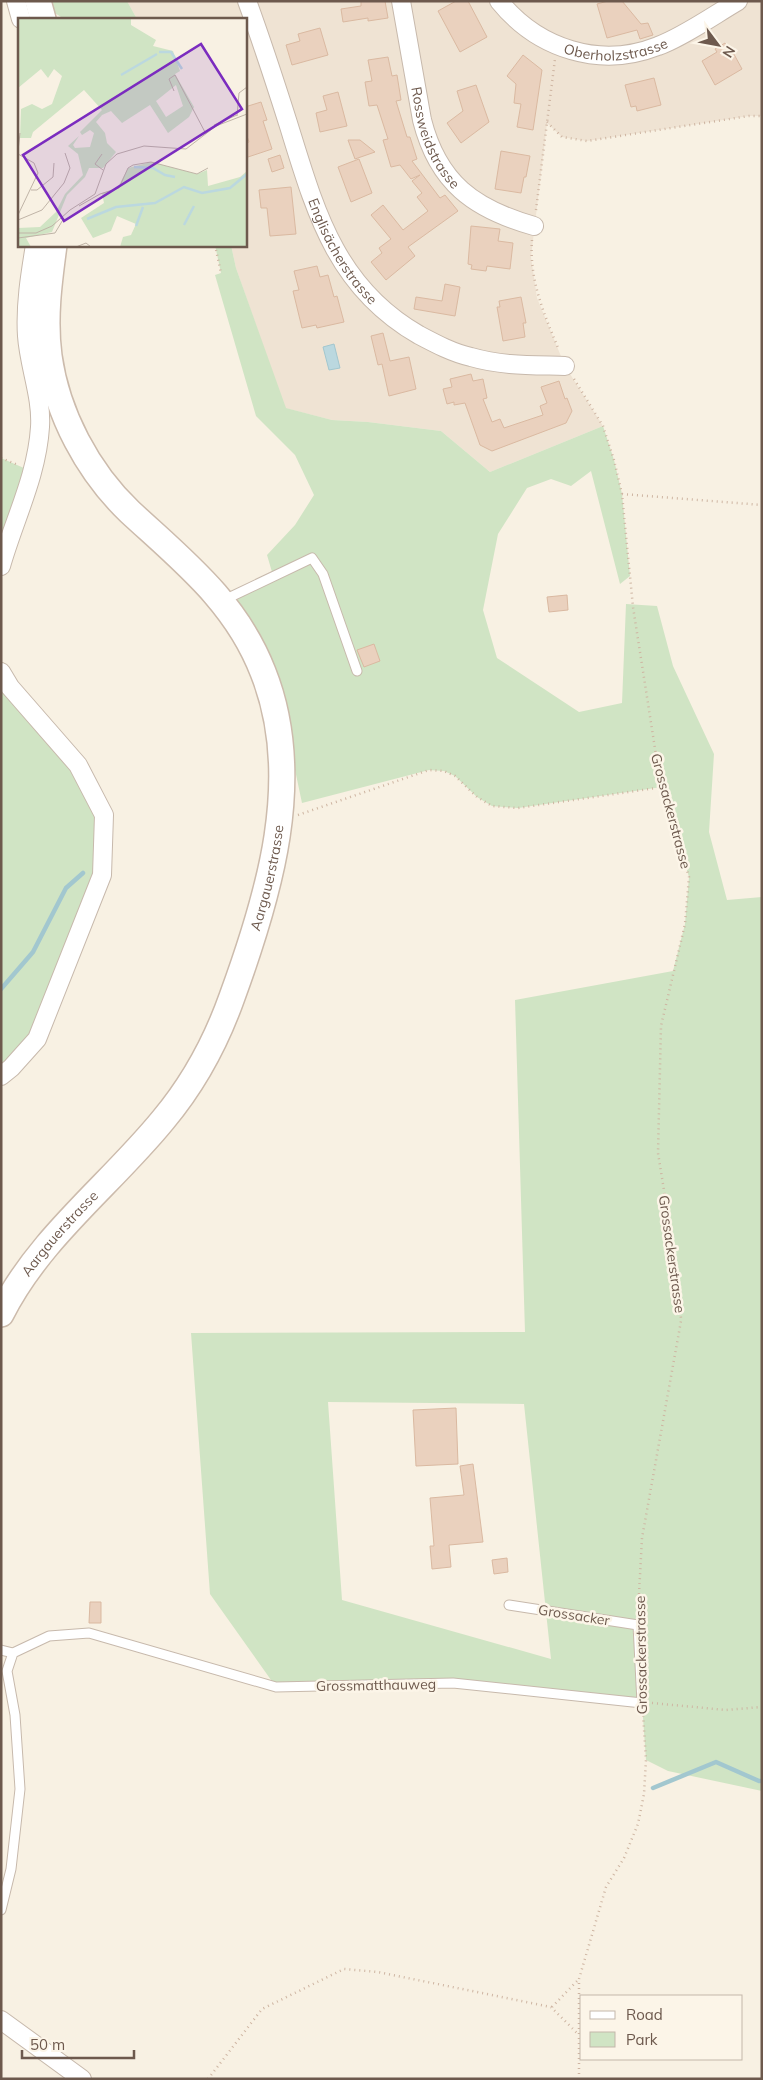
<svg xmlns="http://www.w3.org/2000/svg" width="763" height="2080" viewBox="0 0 763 2080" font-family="Mulish,sans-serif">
	<rect width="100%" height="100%" fill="#f8f1e3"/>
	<path fill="#efe3d3" d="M127,1H762V116H749L587,141L562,137L547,123L531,257L537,298L565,366L603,426L490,472L441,431L368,422L332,420L285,408L236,268L231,245H245V19H137Z"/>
	<path fill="#d0e4c4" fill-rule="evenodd" d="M38,1H127L137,19H64L55,13L40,9Z
		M215,245H231L236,268L286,408L332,420L368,422L441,431L490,472L603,426L614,460L622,494L630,576L620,584L591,471L571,486L551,479L527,488L498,534L483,610L497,658L579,712L622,703L626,604L657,606L673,666L714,754L709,832L727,900L762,897V1791L668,1771L646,1760L642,1703L453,1683L276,1687L210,1594L191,1333L525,1332L515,1000L673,971L685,924L689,877L662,787L518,808L492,806L477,797L455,776L444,771L429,770L302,803L290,746L288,724L281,686L265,647L236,601L272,572L267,555L295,525L314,495L295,455L256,416L215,275L221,273ZM328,1402L524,1404L551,1659L342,1600Z
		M1,458L33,472L1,566Z
		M1,672L78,765L104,815L102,875L37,1039L1,1076Z"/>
	<path fill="#bbd8df" stroke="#a2c7cf" d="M334,344L340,368L329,370L323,347Z"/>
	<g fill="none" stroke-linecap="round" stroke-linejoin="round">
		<path stroke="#a2c7cf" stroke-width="4.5" d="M1,989L33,952L66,888L83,873
			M653,1788L716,1762L759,1781H762"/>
	</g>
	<path fill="#ead1be" stroke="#dab9a1" d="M361,1H385L388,18L368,21V18L343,22L341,9L361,6Z
		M456,1H468L487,37L460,52L438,11Z
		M608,1H622L641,24L648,23L653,35L640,39L637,30L607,38L597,4Z
		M320,28L328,55L292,65L286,45L300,41L298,34Z
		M725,43L727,46L729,45L742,69L715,85L702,61L717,52L715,49Z
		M523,55L542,70L533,130L517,127L521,104L514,103L516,84L507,76Z
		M388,57L392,76L397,75L401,100L396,101L407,137H410L417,159L412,161L440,198L445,195L458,211L408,247L415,256L386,280L371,262L382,253L379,248L391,239L371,215L383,205L403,230L428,211L417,197L422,193L412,181L420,175L411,179L400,165L391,167L383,140L388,139L377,105L369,106L365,82L372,81L368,60Z
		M654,78L661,105L637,111L636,106L631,107L625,85Z
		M476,85L489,122L461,143L447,123L463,111L457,91Z
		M338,92L347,126L320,132L316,113L327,110L323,96Z
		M261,102L267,120L263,121L272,149L245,158V144L249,142L245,130V107Z
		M348,140H360L375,152L355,159Z
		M501,151L530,156L526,177H524L521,193L495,189Z
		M280,155L284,168L272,172L268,159Z
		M359,159L372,193L351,202L338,167Z
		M291,187L296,234L270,236L267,208H261L259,190Z
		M471,226L500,229L498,241L513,243L510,269L487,266L486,271L471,269L472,265L468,264Z
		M317,266L320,277L328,275L334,297L337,296L344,322L317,328L316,325L302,328L293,291L299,290L294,271Z
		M445,284L460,287L455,316L414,309L416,297L442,301Z
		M521,297L526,323H523L525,337L503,341L497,307H500L499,301Z
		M383,333L390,361L409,357L416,389L389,396L382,364L378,365L371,336Z
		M471,374L473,381L483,379L487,398L483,399L492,422L500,419L504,428L543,415L540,406L547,403L541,387L559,381L565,399L567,398L572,411L566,423L492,451L480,445L465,403L454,405V402L447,404L443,389L452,387L450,379Z
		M567,595L568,610L549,612L547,597Z
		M374,644L380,661L364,667L357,650Z
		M456,1408L458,1464L416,1466L413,1410Z
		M473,1464L483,1542L449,1545L451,1567L432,1569L430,1546H434L430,1498L464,1495L460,1466Z
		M507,1558L508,1572L494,1574L492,1560Z
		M90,1602H101V1623H89Z"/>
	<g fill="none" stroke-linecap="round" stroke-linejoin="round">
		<g stroke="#c7b9ac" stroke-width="11">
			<path id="service" d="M224,600L312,558L323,574L357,671
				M1,1650L13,1653L49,1636L89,1633L276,1687L453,1683L642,1703L638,1625L509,1605
				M1,1910L11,1869L20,1789L15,1715L7,1671L13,1653"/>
		</g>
		<g stroke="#c7b9ac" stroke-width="20">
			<g id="minor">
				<path d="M16,1L21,19"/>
				<path id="s1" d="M247,1C262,42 275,82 288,123C315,210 335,287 419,335C436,344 453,353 471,357C502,366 533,365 565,366"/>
				<path id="s2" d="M401,1L422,120C438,183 474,209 534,226"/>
				<path id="s3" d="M499,1C538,49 600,69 658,46C683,37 714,15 738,1"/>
				<path d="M1,566C14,520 37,476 40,427C42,397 29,366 27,336C25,306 30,275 35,245"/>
				<path d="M1,672L10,687L78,765L104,815L102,875L37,1039L11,1068L1,1076"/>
				<path d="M1,2020L82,2079"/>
			</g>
		</g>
		<g stroke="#ccbbac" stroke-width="28">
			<g id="secondary">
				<path d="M38,1L43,19"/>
				<path id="s4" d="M1,1314C39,1238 110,1185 163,1120C194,1083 216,1042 232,997C269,896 305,777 263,672C236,602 183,561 130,512C88,472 57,414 49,356C44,319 49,282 54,245"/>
			</g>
		</g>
		<path stroke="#ceb5a2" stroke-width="2.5" stroke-dasharray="1 4" stroke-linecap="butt" d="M547,122L562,137L587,141L749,116H762
			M536,210L555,59
			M532,240C529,280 544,314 559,350
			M215,245L221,273
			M574,379L603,426L614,460L622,494L633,607L656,755L663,787L689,877L685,924L661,1026L658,1153L680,1290L681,1321L642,1538L638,1613
			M1,458L18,465
			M622,494L762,505
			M298,815L429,770L444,771L455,776L477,797L492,806L518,808L663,787
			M652,1703L726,1710L762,1707
			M552,2007L578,1980
			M208,2079L262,2009L344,1969L378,1972L551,2007L578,2034
			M579,2079V1979L606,1887L624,1858L638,1824L644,1794L646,1760L643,1713"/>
		<use href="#service" stroke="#fff" stroke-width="9"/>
		<use href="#minor" stroke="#fff" stroke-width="18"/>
		<use href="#secondary" stroke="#fff" stroke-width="25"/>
	</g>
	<g text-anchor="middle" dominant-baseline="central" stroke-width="5" stroke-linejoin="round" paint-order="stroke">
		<g font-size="14" fill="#6d594d" stroke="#fcf5e8">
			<text stroke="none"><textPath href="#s3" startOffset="134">Oberholzstrasse</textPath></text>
			<text stroke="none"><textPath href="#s2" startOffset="142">Rossweidstrasse</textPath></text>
			<text stroke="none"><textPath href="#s1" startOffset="269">Englisächerstrasse</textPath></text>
			<text transform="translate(671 811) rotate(75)">Grossackerstrasse</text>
			<text stroke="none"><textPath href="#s4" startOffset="520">Aargauerstrasse</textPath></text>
			<text stroke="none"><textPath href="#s4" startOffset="100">Aargauerstrasse</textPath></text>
			<text transform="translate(672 1254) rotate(82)">Grossackerstrasse</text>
			<text transform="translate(574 1615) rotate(9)">Grossacker</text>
			<text transform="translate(641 1655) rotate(-91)">Grossackerstrasse</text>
			<text transform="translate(376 1685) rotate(-1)">Grossmatthauweg</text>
		</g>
	</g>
	<g transform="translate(18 18)">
		<rect width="229" height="229" fill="#f8f1e3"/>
		<path d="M0,0H113V7L138,22L135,28L155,33L162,53L157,56L176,89L171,99L150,115L132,87L104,105L93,93L84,97L78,104L87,115L89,125L98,134L85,150H71L67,159L49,177L34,214L8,220L13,229H0V210L22,209L38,194L47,176L65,157L60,136L50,128L61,118L55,127L57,130L72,129L76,115L72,112L64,117L62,114L84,92L66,72L15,114L13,120H2L3,91L14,86L24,91L34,86L44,58L36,51L30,60L23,51L0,70ZM158,67L165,88L148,99L138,83ZM133,144L179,156L189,152L190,168L222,159L229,153V229H102L105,219L113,217L118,206L99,198L93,213L75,220L63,200L86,185L84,175L99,171L110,150Z" fill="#d0e4c4" fill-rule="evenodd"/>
		<path fill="none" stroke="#bbd8df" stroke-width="2.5" d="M141,34H153L164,51M103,57L139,36M116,149L135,150L147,157L157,159M69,201L98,189L137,185L166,169L184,175L212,170L229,156M166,207L176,188M118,208L125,189"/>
		<path fill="none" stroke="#c0b4a7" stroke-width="1" d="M156,73L151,61L157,57L188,116M219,98L221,75L229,69M196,107L219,97M0,133L2,115M0,136L16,145L20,155L0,197M84,136L77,146L85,152M13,172H19L35,159L36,145M61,188L82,176L101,170L110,150L115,147L133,144L179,156L190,150M0,202L24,192L46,165L52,150L47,135M34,208L52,192L77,176L88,146L99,136L126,128L168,131L198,108L229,96M0,215H18L34,208M0,220L37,215L46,200M58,229L68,225L73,229"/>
		<path fill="#7b2cbf" fill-opacity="0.15" stroke="#7b2cbf" stroke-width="2.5" d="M183,26L224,91L46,203L5,137Z"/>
		<rect width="229" height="229" fill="none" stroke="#6d594d" stroke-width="2.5"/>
	</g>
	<rect width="763" height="2080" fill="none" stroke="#6d594d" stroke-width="5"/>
	<rect x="580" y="1995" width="162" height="65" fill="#fcf5e8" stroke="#c3b7aa"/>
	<rect x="590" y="2011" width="25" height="8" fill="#ffffff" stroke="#c3b7aa"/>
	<text x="626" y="2020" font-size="15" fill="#6d594d">Road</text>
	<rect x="590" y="2032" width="25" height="15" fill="#d0e4c4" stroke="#c3b7aa"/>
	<text x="626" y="2045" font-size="15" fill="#6d594d">Park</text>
	<g transform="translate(718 45) rotate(122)" stroke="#fcf5e8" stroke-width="4" paint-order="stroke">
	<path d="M0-4L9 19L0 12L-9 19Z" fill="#6d594d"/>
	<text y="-8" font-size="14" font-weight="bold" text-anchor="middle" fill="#6d594d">N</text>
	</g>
	<path d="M22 2050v8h112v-8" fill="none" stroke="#6d594d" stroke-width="2.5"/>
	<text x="30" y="2050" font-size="15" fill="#6d594d" stroke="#fcf5e8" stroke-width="4" paint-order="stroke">50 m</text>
</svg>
